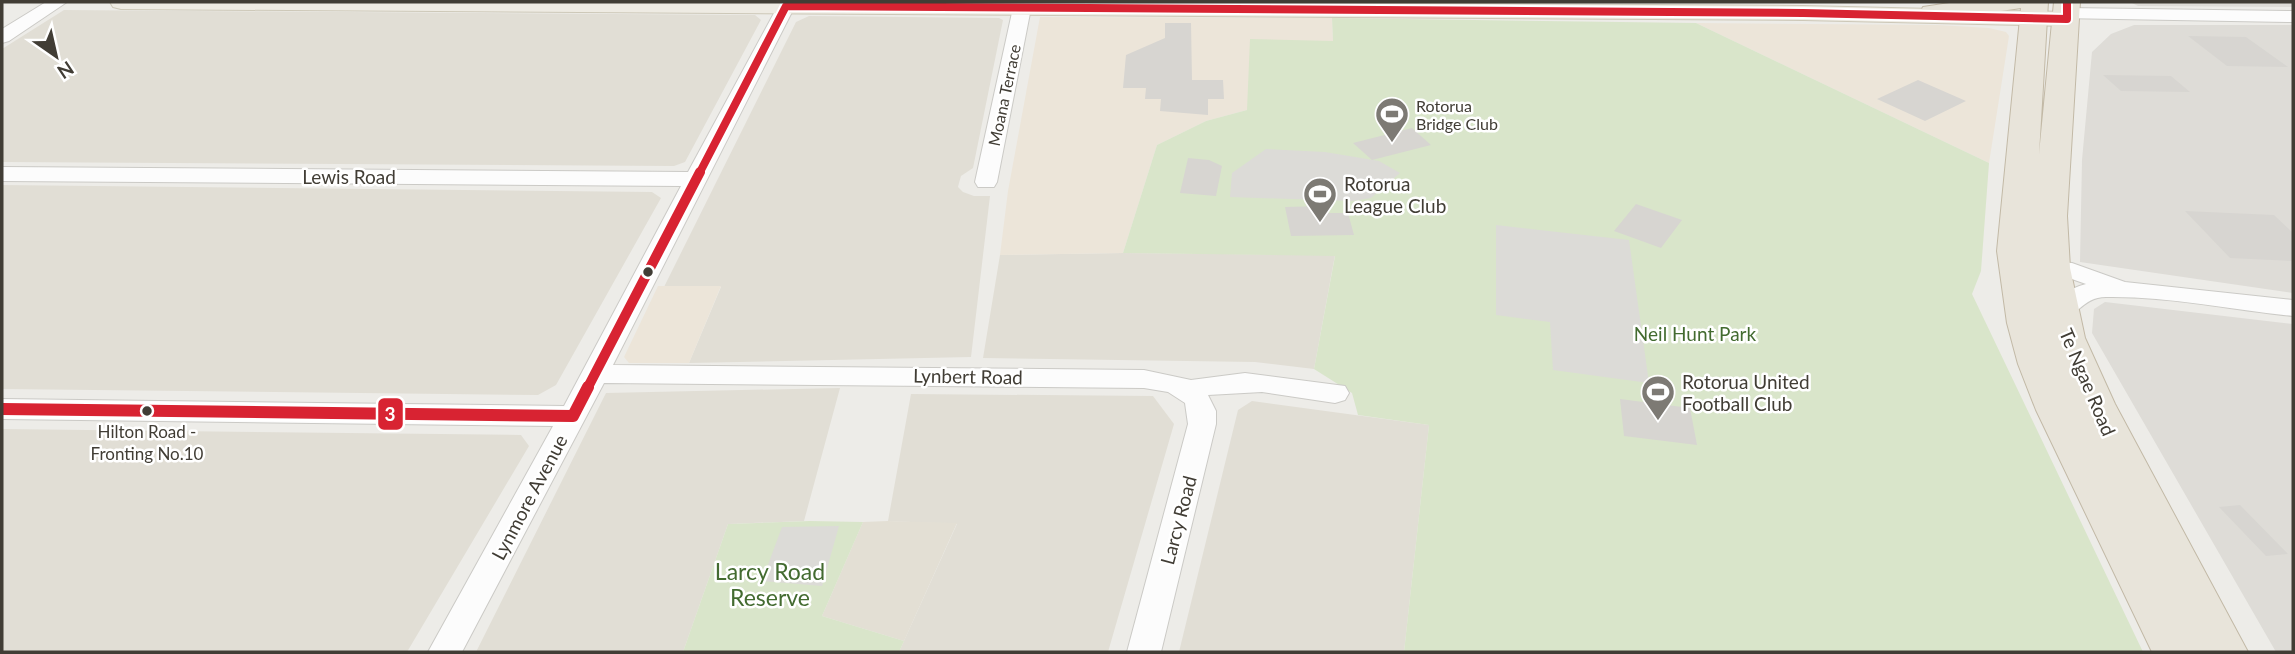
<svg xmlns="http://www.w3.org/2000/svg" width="2295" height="654" viewBox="0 0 2295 654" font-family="Lato,sans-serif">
	<rect width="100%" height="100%" fill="#edece8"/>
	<path fill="#e1ded5" d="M64,10L755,15L761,20L685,162L674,166L2,162V49Z
		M809,16L999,18L1003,20L973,168L961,176L959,183L958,187L963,192L974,196H990L971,357L689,363L721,287H664L796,22Z
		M2,185L652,192L661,198L556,385L538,395L2,389Z
		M1123,253L1335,255L1314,369L1255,362L983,358L1000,255Z
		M840,388L804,521L728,524L683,652H476L606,393Z
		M911,394L1153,396L1174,424L1108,652H899L957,524L888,521Z
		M1252,401L1429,425L1404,652H1179L1238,410Z
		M2,429L521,435L529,446L407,652H2Z"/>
	<path fill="#ece5d9" d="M1040,17L1332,18L1333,41L1247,110L1206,121L1157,145L1123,253L1000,255L1008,191Z
		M1696,23L1938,25L1989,28L2006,32L2009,36L1989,163Z
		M658,286H721L689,363H629L624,357Z"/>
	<path fill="#dedcd7" d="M2130,2H2293V7L2138,6Z
		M2134,25H2293V293L2080,262L2082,160L2092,52L2111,34Z
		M2105,302L2293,324V652H2276L2092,333L2094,309Z"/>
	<path fill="#e3dfd4" d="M888,521L957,523L904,641L822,616L863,522Z"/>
	<path fill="#d9e5ca" d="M1332,18L1696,23L1989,163L1981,271L1972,294L2143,652H1404L1429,425L1358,415L1352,393L1314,369L1335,256L1123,253L1157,145L1206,121L1247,110L1250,39L1333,41Z
		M810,521L863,522L822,616L904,641L899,652H683L728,524Z"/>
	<path fill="#dcdbd7" d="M1266,149L1325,152L1379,161L1400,173L1371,198L1352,201L1230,197L1232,173Z
		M1496,225L1629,240L1649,383L1553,370L1550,322L1496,315Z
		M839,526L822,586L762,581L782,527Z"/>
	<path fill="#d7d5d1" d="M1165,23H1191L1192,80H1223L1224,99H1208V115L1160,111L1161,99H1145L1146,88H1123L1126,55L1165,38Z
		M2188,36L2246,37L2288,67L2227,66Z
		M2103,75L2171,76L2190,92L2121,91Z
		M1918,80L1966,101L1925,121L1877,99Z
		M1412,128L1431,145L1372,160L1353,143Z
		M1188,158L1209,160L1222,166L1216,196L1180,193Z
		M1636,204L1682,220L1661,248L1614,231Z
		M1323,206L1325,213H1348L1354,235L1291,236L1285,207Z
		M2185,211L2274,215L2293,233V261L2230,258Z
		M1620,399L1690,408L1697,445L1624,436Z
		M2240,505L2288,554L2266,556L2219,507Z"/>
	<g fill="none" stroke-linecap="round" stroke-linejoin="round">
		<g stroke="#cbcac6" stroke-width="2">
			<path id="minor" d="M46,2H67L9,41L2,43V29Z
				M780,2H791L795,6L613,365L1144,370L1191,380L1245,373L1345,386L1349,393L1345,400L1335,403L1262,392L1208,395L1216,411V424L1161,652H1127L1188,424L1185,403L1168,392L1144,388L604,383L462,652H428L553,426L2,419V399L564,406L681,186L2,181V167L688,172Z
				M1022,3L1031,8L997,182L994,187H978L975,182L1013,8Z
				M2067,8L2293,11V22L2060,18L2058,14Z
				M2037,260L2072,263L2125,282L2293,300V316C2232,310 2168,296 2106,297C2079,297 2075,325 2051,319L2047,313C2058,297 2067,289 2086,284L2069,278L2028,273L2025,268L2028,263Z"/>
		</g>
		<g stroke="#cdc8b8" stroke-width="2">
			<path id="major" d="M110,2H1145L1803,6L2067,12L2075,14L2079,19L2075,24L2067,26L1803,20L121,9L113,7Z"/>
		</g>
		<g stroke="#c2b9a6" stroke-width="2">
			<path id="highway" d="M1956,2H2048L2039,154L2054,2H2080L2067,216L2070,268L2085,338L2115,404L2248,652H2152L2036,410L2018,364L2007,323L1997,251L2021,8L1933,21L1923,19L1920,13L1923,7Z"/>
		</g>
		<use href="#minor" fill="#fcfcfc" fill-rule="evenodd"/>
		<use href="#major" fill="#eeebe3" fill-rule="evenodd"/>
		<use href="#highway" fill="#e8e4da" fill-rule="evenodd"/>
		<g stroke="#fff" stroke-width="12">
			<path id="bus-1-far2" d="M699,174L786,6L1803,13L2067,19V2"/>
		</g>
		<g stroke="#fff" stroke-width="15">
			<path id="bus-1-far1" d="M587,389L700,172"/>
		</g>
		<g stroke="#fff" stroke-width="18">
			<path id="bus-1" d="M2,409L573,416L588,387"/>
		</g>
		<use href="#bus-1-far2" stroke="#d82332" stroke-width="8"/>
		<use href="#bus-1-far1" stroke="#d82332" stroke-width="10"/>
		<use href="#bus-1" stroke="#d82332" stroke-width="12"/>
	</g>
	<defs>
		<g id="stadium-pin" transform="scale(1.75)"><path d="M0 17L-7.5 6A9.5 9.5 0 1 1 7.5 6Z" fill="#7d7a74" stroke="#fff"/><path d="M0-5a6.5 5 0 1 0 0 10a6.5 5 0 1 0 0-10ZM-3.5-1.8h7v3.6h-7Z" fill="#fff"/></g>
	</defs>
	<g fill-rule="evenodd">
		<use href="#stadium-pin" x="1392" y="114"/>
		<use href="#stadium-pin" x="1320" y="194"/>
		<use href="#stadium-pin" x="1658" y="392"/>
	</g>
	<g fill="#413d35" stroke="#fff" stroke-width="2.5">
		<circle cx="648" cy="272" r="6"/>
		<circle cx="147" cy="411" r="6"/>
	</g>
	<g text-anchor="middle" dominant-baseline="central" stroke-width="5" stroke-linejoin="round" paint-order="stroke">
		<g font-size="16" fill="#413d35" stroke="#fff">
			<text transform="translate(1004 95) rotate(-78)">Moana Terrace</text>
		</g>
		<g font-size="16" fill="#413d35" stroke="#fff" text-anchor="start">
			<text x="1416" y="105">Rotorua<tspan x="1416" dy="18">Bridge Club</tspan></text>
		</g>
		<g font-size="17" fill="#413d35" stroke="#fff">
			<text x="147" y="431">Hilton Road -<tspan x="147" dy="22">Fronting No.10</tspan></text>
		</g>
		<g font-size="19" fill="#413d35" stroke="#fff">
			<text x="349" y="176">Lewis Road</text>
			<text transform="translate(968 376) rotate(1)">Lynbert Road</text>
			<text transform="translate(2088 382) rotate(67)">Te Ngae Road</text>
			<text transform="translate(529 497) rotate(-62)">Lynmore Avenue</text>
			<text transform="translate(1178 520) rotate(-75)">Larcy Road</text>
		</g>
		<g font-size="19" fill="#413d35" stroke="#fff" text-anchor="start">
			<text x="1344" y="183">Rotorua<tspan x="1344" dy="22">League Club</tspan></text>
			<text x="1682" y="381">Rotorua United<tspan x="1682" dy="22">Football Club</tspan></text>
		</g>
		<g font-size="19" fill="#436b30" stroke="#fff">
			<text x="1695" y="333">Neil Hunt Park</text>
		</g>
		<g font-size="23" fill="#436b30" stroke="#fff">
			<text x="770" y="571">Larcy Road<tspan x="770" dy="26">Reserve</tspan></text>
		</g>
	</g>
	<rect stroke="#fff" stroke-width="2.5" x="377" y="397" width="27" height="34" rx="7" fill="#d82332"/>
	<g font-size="19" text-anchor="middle" font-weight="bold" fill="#fff">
		<text x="390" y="421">3</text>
	</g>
	<rect width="2295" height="654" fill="none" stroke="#413d35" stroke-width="7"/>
	<g transform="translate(56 56) rotate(146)" stroke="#ffffff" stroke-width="5" paint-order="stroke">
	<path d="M0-5L12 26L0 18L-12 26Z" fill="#413d35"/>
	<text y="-10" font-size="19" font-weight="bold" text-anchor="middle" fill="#413d35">N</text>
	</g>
</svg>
